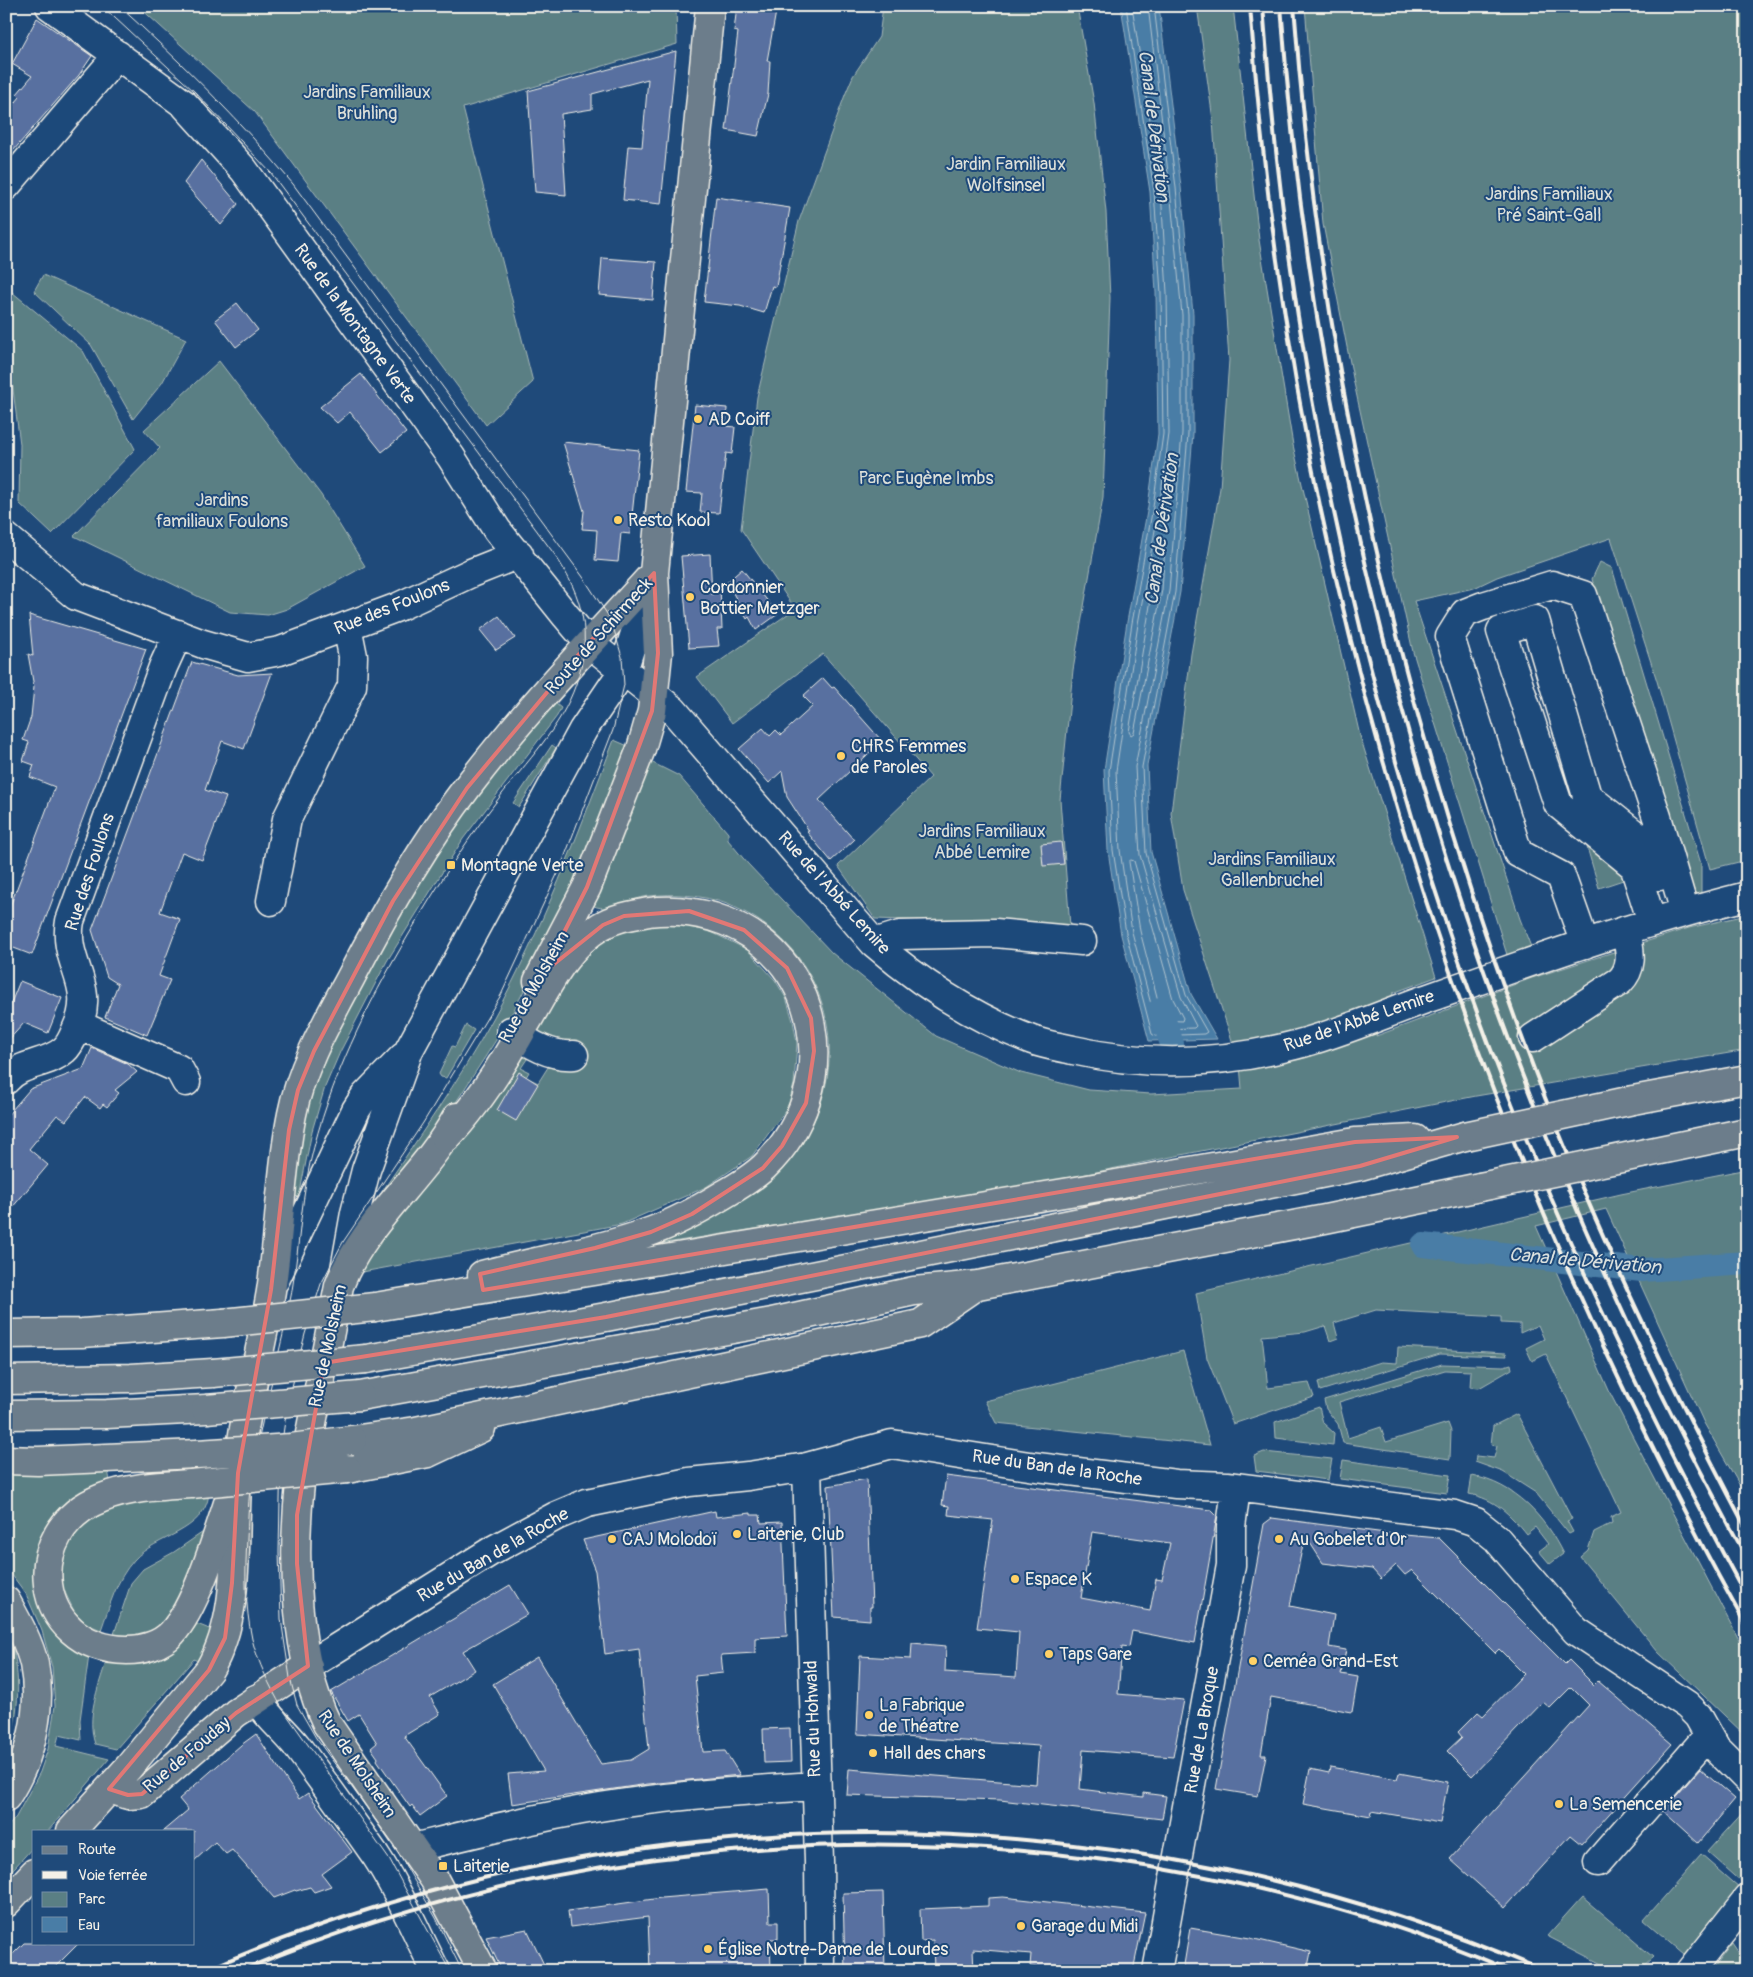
<svg xmlns="http://www.w3.org/2000/svg" width="1753" height="1977" viewBox="0 0 1753 1977" font-family="Pangolin,sans-serif">
	<rect width="100%" height="100%" fill="#1f4a7a"/>
	<filter id="ink" filterUnits="userSpaceOnUse"><feTurbulence type="fractalNoise" baseFrequency=".02" numOctaves="2"/><feDisplacementMap in="SourceGraphic" scale="10" xChannelSelector="R" yChannelSelector="G"/><feConvolveMatrix kernelMatrix="1 2 1 2 8 2 1 2 1" color-interpolation-filters="sRGB"/></filter>
	<g filter="url(#ink)">
		<path fill="#5a7f84" stroke="#a7b8b6" d="M138,6H676L677,44L463,108L533,382L486,425L255,112Z
			M883,6H1077L1094,103L1106,212L1110,298L1103,497L1073,670L1060,800L1070,926L875,919L838,866L931,777L823,654L732,723L697,677L795,609L741,529L757,397L799,221L845,95L853,76L879,37Z
			M1197,6H1233L1259,240L1293,445L1360,736L1436,977L1393,993L1376,1036L1532,978L1689,928L1747,915V1050L1476,1096L1021,1187L659,1244C682,1231 705,1219 728,1206C738,1201 750,1196 758,1189C779,1169 805,1144 816,1116C852,1030 813,938 727,904C703,895 675,893 649,896C632,898 610,913 594,906L649,761L679,776L728,833V840L748,864L832,953L936,1036L1021,1073L1089,1090L1151,1094L1242,1089L1240,1065L1183,890L1171,813L1191,654L1220,488L1229,360L1213,120Z
			M1305,6H1747V860L1710,869L1657,681L1611,538L1497,577L1474,588L1414,601L1520,919L1531,947L1508,958L1413,652L1354,383L1323,224Z
			M43,275L186,339L162,383L133,419L91,345L34,291Z
			M6,287L83,351L135,449L52,534L19,503L20,444L6,335Z
			M219,361L321,495L365,566L287,609L268,615L230,612L74,536L160,448L144,430Z
			M1600,562L1612,568L1701,864V893L1698,894L1692,892L1625,691L1592,579Z
			M551,700L561,708L557,716L463,839L387,961L340,1052L325,1087L312,1131L299,1197L293,1196L306,1105L323,1055L393,923L434,858L463,813Z
			M614,740L628,746L552,937L507,1023L429,1144L375,1202C416,1141 459,1081 494,1017C543,928 578,834 614,740Z
			M552,745L556,748L519,807L513,803Z
			M1584,837L1622,866L1626,879L1599,888Z
			M669,922L711,932L748,950L775,980L786,998L793,1021L797,1043L794,1084L788,1107L752,1156L706,1187L622,1224L357,1273L516,1050L531,1053L521,1068L529,1072L526,1077L538,1083L550,1064L533,1034L573,961L611,935Z
			M466,1025L474,1030L446,1078L441,1077L439,1074L452,1046L455,1047Z
			M1747,1169V1498L1704,1423L1606,1209L1536,1226L1611,1395L1747,1655V1737L1658,1652L1580,1557L1588,1550L1594,1532L1612,1523L1611,1517L1621,1512L1546,1354L1532,1361L1526,1348L1544,1339L1538,1325L1520,1333V1324L1501,1323V1317L1376,1310L1334,1323L1338,1338L1330,1341L1325,1326L1305,1332L1262,1336L1268,1388L1309,1383L1314,1397L1233,1424L1207,1358L1196,1293L1621,1194Z
			M1398,1347L1506,1353L1507,1356L1440,1354L1320,1391L1318,1382L1381,1362L1397,1363Z
			M1183,1351L1210,1445L996,1423L985,1401Z
			M1442,1364L1504,1366L1511,1364L1512,1369L1479,1388L1470,1387L1471,1371L1445,1370L1339,1402L1348,1438L1381,1427L1386,1442L1448,1423L1451,1431L1450,1459L1343,1443L1338,1424L1326,1409L1324,1400Z
			M1319,1407L1323,1423L1334,1433L1333,1445L1276,1438L1275,1422Z
			M1517,1414L1572,1519L1567,1521L1573,1532L1569,1534L1536,1493L1503,1472L1475,1462L1476,1456L1494,1458L1497,1446L1491,1445L1493,1426Z
			M1264,1452L1332,1459L1328,1480L1256,1471L1254,1456Z
			M1343,1460L1450,1475L1447,1493L1340,1479Z
			M108,1470L110,1481L54,1518L40,1543L35,1567L38,1596L89,1655L80,1720L81,1740L59,1735L56,1746L109,1759L48,1831H34V1846L6,1877V1829L16,1817L40,1772L48,1749L55,1706L52,1667L42,1631L26,1594L6,1567V1473Z
			M1472,1476C1514,1483 1545,1517 1563,1554L1550,1564L1539,1551L1548,1544L1535,1527L1526,1534C1510,1514 1495,1499 1469,1494Z
			M209,1494C204,1533 156,1535 134,1560C116,1580 110,1605 101,1630L87,1624L74,1611L63,1588L61,1568L67,1546L80,1526L123,1501Z
			M209,1528C200,1559 183,1622 149,1633C137,1637 127,1636 114,1634L131,1583L143,1569L174,1552Z
			M197,1624L212,1630L203,1665L194,1659L116,1749L95,1744C86,1717 98,1688 106,1662C148,1667 173,1661 197,1624Z
			M6,1626C18,1658 21,1691 14,1725L6,1723Z
			M1747,1808V1878L1742,1883L1707,1852Z
			M1701,1855L1740,1889L1684,1954L1644,1920Z
			M1582,1897L1653,1957L1638,1971H1615L1547,1936Z
			M1732,1943L1747,1965V1970L1711,1971Z"/>
		<path fill="#497da6" stroke="#8dabc0" d="M1121,6H1159L1181,187L1193,314V434L1180,592L1147,766L1151,852L1191,994L1217,1039L1149,1041L1121,935L1108,851L1104,770L1127,622L1148,506L1158,434L1156,293L1150,192Z"/>
		<g fill="none" stroke-linecap="round" stroke-linejoin="round">
			<path stroke="#b0c3ce" stroke-width="1" d="M1126,6L1154,191L1161,293L1163,434L1153,507L1132,623L1109,771L1113,850L1126,933L1152,1034L1155,1036L1204,1034L1207,1032L1186,995L1146,853L1142,767L1175,592L1188,434V314L1176,188L1154,6
				M1132,6L1161,190L1167,293L1169,434L1159,508L1138,624L1116,771L1120,850L1132,932L1157,1027L1159,1029L1194,1028L1196,1026L1181,997L1140,855L1135,767L1169,591L1182,433V315L1170,189L1148,6
				M1163,543L1165,546L1162,590L1134,733L1131,735L1129,732L1160,545Z
				M1131,860L1134,861L1173,999L1183,1018L1182,1021L1163,1020L1140,931L1129,862Z"/>
			<path stroke="#497da6" stroke-width="24" d="M1160,1009L1172,1044
				M1423,1245L1642,1270L1747,1263"/>
		</g>
		<path fill="#5870a0" stroke="#f4f1e8" fill-rule="evenodd" d="M737,6H777L767,61H770L768,94L758,136L726,130L738,32L734,31Z
			M37,18L92,56L79,75L6,159V114L20,97L17,94L32,76L12,64Z
			M676,51L661,204L623,200L628,146L642,147L648,79L592,94V109L561,114L566,195L535,192L528,91Z
			M201,160L238,204L221,225L184,183Z
			M716,197L790,208L776,287L772,286L764,313L740,306L704,302Z
			M602,258L656,262L653,300L599,295Z
			M237,303L258,330L236,347L215,320Z
			M361,374L406,433L382,452L350,412L337,423L320,407Z
			M695,405L727,408L726,426L735,427L732,454L726,453L719,513L700,512L702,493L686,492Z
			M563,442L639,450L630,534L621,533L618,562L595,560L597,530L582,529L584,511Z
			M710,554L712,595L720,587L722,629H717L719,646L689,648L681,556Z
			M742,569L778,614L756,630L749,617L747,619L727,582Z
			M29,615L146,649L32,955L6,945V917L55,787L30,777L34,765L23,761L29,742L23,740L31,717L34,687L28,654L33,656Z
			M499,616L515,638L496,650L480,630Z
			M192,662L238,675L272,673L244,749L222,741L205,790L226,797L202,860L182,852L160,912L180,919L159,976L170,980L147,1035L105,1017L118,984L107,977L92,930Z
			M823,678L832,688L834,687L882,741L819,800L854,840L831,861L807,832L809,831L787,797L782,771L769,783L739,749L763,728L770,736L776,730L781,735L813,706L803,696Z
			M1061,842L1064,864L1043,866L1041,844Z
			M20,981L62,998L48,1033L24,1023L6,1043V1015Z
			M92,1048L128,1064L137,1072L115,1090L119,1093L107,1107L103,1104L100,1108L85,1097L66,1121L57,1115L29,1149L48,1165L6,1215V1117L30,1089L83,1069Z
			M519,1072L538,1084L516,1121L497,1110Z
			M946,1476L1211,1510L1217,1516L1195,1643L1132,1631L1129,1647L1122,1646L1118,1694L1184,1700L1173,1757L1083,1750L1080,1789L1143,1797V1793L1166,1796L1162,1819L1000,1800L847,1795L849,1769L1036,1784L1039,1746L857,1734L860,1656L911,1659L912,1643L946,1646L945,1672L1016,1677L1019,1632L977,1628L993,1520L948,1515L949,1506L942,1505ZM1092,1532L1170,1543L1162,1580L1156,1579L1150,1611L1081,1598Z
			M867,1479L872,1607H870V1620L834,1617L828,1486Z
			M715,1511L716,1517L751,1513V1515H760L761,1523L782,1522L787,1636L755,1638V1653L721,1655L723,1673L695,1676L703,1752L725,1751L740,1775L648,1784L512,1804L508,1774L544,1771L493,1684L537,1657L601,1764L631,1760L649,1749L639,1649L605,1654L595,1571L583,1540Z
			M1272,1518L1393,1534L1439,1538L1565,1664L1569,1660L1594,1685L1598,1681L1672,1744L1582,1844L1571,1835L1505,1908L1450,1859L1589,1705L1571,1687L1550,1708L1543,1702L1472,1776L1447,1751L1462,1737L1458,1732L1478,1712L1483,1716L1524,1674L1499,1649L1495,1653L1412,1570L1405,1575L1396,1565L1381,1579L1372,1569L1323,1563L1305,1535L1290,1606L1334,1615L1329,1647L1346,1650L1341,1674L1358,1677L1352,1712L1271,1697L1261,1755H1266L1258,1796L1216,1789L1264,1524Z
			M510,1585L528,1614L463,1651L475,1670L430,1697L440,1714L404,1736L447,1796L420,1816L412,1805L410,1807L377,1760L378,1758L371,1748L377,1743L359,1714L348,1721L331,1692Z
			M790,1728L791,1762L764,1763L763,1729Z
			M256,1734L299,1799L308,1793L352,1852L322,1874L331,1886L314,1892L310,1887L296,1891L295,1890L274,1898L232,1850L226,1854L215,1842L194,1861V1831H163L188,1810L179,1799L241,1745Z
			M1330,1767L1397,1779L1399,1773L1448,1782L1440,1823L1372,1811L1371,1816L1303,1804L1310,1769L1329,1773Z
			M1700,1769L1735,1799L1698,1843L1663,1811Z
			M769,1889L770,1922H778V1939H770L771,1971H650L648,1917L570,1927L568,1911L661,1898Z
			M883,1892L885,1971H845L843,1893Z
			M1003,1897L1145,1913L1133,1971H1073L1030,1966L1031,1954L973,1949L974,1971H934L933,1940L921,1941L920,1909L988,1906V1898Z
			M1190,1928L1250,1938L1311,1952L1307,1971H1183Z
			M527,1929L547,1971H502L486,1937Z
			M24,1943H79L51,1971H6V1961Z"/>
		<g fill="none" stroke-linecap="round" stroke-linejoin="round">
			<g stroke="#f4f1e8" stroke-width="31">
				<path id="minor" d="M50,6L184,104L244,170L451,457L497,530L566,616L589,643L673,710L874,943C920,983 974,1018 1032,1040C1045,1045 1060,1047 1073,1050C1147,1067 1222,1064 1295,1045C1343,1033 1392,1010 1440,994C1541,958 1642,922 1747,896
					M6,186L118,55
					M6,537L76,596L203,644L248,657L280,651L398,607L471,573L519,554
					M271,901L287,819L352,686L353,656L347,626
					M1652,922L1634,866L1558,804L1501,631L1535,620L1587,796L1648,845L1659,876
					M874,943L900,935L995,933L1082,941
					M1585,944L1561,876L1518,853L1450,637L1465,613L1483,606L1552,585L1583,595L1657,817L1685,912
					M79,1025L179,1069L186,1082
					M511,1031C530,1044 551,1057 574,1055
					M1533,1038L1620,981C1635,966 1629,949 1626,930
					M6,1080C21,1062 47,1065 64,1050C70,1045 73,1037 76,1030C98,985 62,964 70,921L163,667L178,634
					M345,1269L355,1213L366,1170L409,1050L583,730L623,671L653,576
					M275,1280L356,1110L365,1096L403,1057
					M807,1467L819,1861L820,1971
					M308,1666L493,1550L556,1516L587,1503L689,1482L748,1476L807,1467L892,1444L1029,1466L1176,1484L1227,1486L1455,1515L1476,1522L1496,1538L1576,1631L1687,1705L1698,1716L1716,1748L1747,1779
					M256,1699C267,1716 283,1729 296,1745C323,1781 350,1819 376,1856C400,1892 416,1933 436,1971
					M413,1848C483,1831 554,1813 626,1803C689,1794 752,1790 816,1786
					M1598,1862L1708,1736
					M1157,1971L1231,1565V1527L1236,1488
					M1690,1971L1747,1899"/>
			</g>
			<g stroke="#f4f1e8" stroke-width="31">
				<path id="major" d="M538,981L587,887L641,749L652,711L658,653L654,573L710,6
					M457,1117C424,1177 364,1221 339,1286L300,1484C292,1556 295,1659 327,1724L434,1879L483,1971
					M109,1789L128,1795L142,1794L236,1713L308,1666
					M71,1831L128,1768L209,1670C243,1612 232,1537 238,1472C244,1411 261,1352 271,1291C280,1232 280,1172 292,1114C301,1067 327,1022 350,979C384,913 422,846 468,786C525,711 591,643 654,573
					M6,1903L34,1873"/>
			</g>
			<g stroke="#f4f1e8" stroke-width="31">
				<path id="highway" d="M1633,1100L1747,1079
					M446,1138C478,1105 504,1063 526,1023C547,988 564,948 601,926C616,917 633,915 649,912C671,909 691,911 713,917C825,951 845,1089 764,1167C752,1178 737,1187 723,1195C700,1209 677,1222 652,1231C597,1251 538,1260 482,1275
					M1646,1153L1747,1132
					M375,1307L1082,1190L1355,1142L1415,1139
					M6,1334L82,1333L223,1323
					M366,1359L606,1317L1360,1166L1465,1136
					M6,1380L131,1378L213,1373
					M360,1396L772,1322L914,1291L978,1285L1325,1219L1480,1187
					M6,1415L107,1414L206,1409
					M352,1440L416,1431L920,1324L974,1287
					M6,1460L38,1461L197,1454
					M347,1469L428,1453L481,1428
					M191,1484C161,1486 130,1487 102,1498C20,1529 32,1649 127,1650C143,1650 161,1645 172,1633C200,1603 223,1515 238,1473
					M6,1601C17,1621 29,1642 34,1664C43,1709 31,1759 6,1797"/>
			</g>
			<use href="#minor" stroke="#1f4a7a" stroke-width="28"/>
			<use href="#major" stroke="#6c7d8b" stroke-width="28"/>
			<use href="#highway" stroke="#6c7d8b" stroke-width="28"/>
			<path stroke="#f4f1e8" stroke-width="1" d="M102,6L195,92L271,173L555,555C583,597 593,635 576,684C561,728 526,762 499,798C466,841 437,886 409,934C367,1005 329,1081 310,1163C299,1212 299,1262 288,1311C276,1370 258,1429 250,1489C248,1506 248,1522 247,1539C245,1573 245,1606 252,1639C258,1663 270,1686 282,1708L389,1859L450,1971
				M119,6C181,62 239,119 293,184L583,577L611,620L622,657L624,685L613,730L561,866L501,995L423,1123L343,1242L321,1284L305,1334L287,1407L281,1448L279,1552L281,1619L290,1678L297,1705L316,1738L393,1844L436,1918L462,1971"/>
			<path stroke="#f4f1e8" stroke-width="4" d="M1250,6C1285,496 1413,957 1628,1398C1666,1475 1704,1552 1747,1627
				M1263,6C1287,346 1358,681 1473,1001C1547,1207 1643,1406 1747,1598
				M1281,6C1320,549 1485,1082 1747,1558
				M1294,6C1320,359 1400,709 1523,1040C1585,1208 1663,1371 1747,1530
				M204,1971C627,1786 1121,1788 1544,1971
				M240,1971C638,1803 1113,1802 1512,1971"/>
			<g stroke="#f4f1e8" stroke-width="31" stroke-linecap="butt">
				<path id="highway-bridge" d="M1465,1136L1633,1100
					M1480,1187L1646,1153
					M223,1323L375,1307
					M213,1373L366,1359
					M206,1409L360,1396
					M197,1454L291,1448L352,1440
					M191,1484L347,1469"/>
			</g>
			<use href="#highway-bridge" stroke="#6c7d8b" stroke-width="28"/>
		</g>
	</g>
	<path fill="none" stroke="#e27875" stroke-width="4" stroke-linejoin="round" d="M654,573L658,653L652,711L587,887L544,972L603,925L624,916L689,911L744,930L787,968L811,1018L814,1051L806,1103L782,1146L763,1168L692,1214L651,1232L595,1248L480,1274L483,1290L1355,1142L1457,1137L1360,1166L606,1317L324,1363L297,1515V1564L308,1666L236,1713L142,1794L128,1795L109,1789L209,1670L225,1638L232,1583L238,1473L271,1290L289,1130L298,1090L314,1051L393,901L467,788L585,647Z"/>
	<g fill="#ffd166" stroke="#1f4a7a" stroke-width="2">
		<circle cx="698" cy="419" r="5"/>
		<circle cx="618" cy="520" r="5"/>
		<circle cx="690" cy="597" r="5"/>
		<circle cx="841" cy="756" r="5"/>
		<rect x="446" y="860" width="10" height="10" rx="2.5"/>
		<circle cx="737" cy="1534" r="5"/>
		<circle cx="612" cy="1539" r="5"/>
		<circle cx="1279" cy="1539" r="5"/>
		<circle cx="1015" cy="1579" r="5"/>
		<circle cx="1049" cy="1654" r="5"/>
		<circle cx="1253" cy="1661" r="5"/>
		<circle cx="869" cy="1715" r="5"/>
		<circle cx="873" cy="1753" r="5"/>
		<circle cx="1559" cy="1804" r="5"/>
		<rect x="438" y="1861" width="10" height="10" rx="2.5"/>
		<circle cx="1021" cy="1926" r="5"/>
		<circle cx="708" cy="1949" r="5"/>
	</g>
	<g text-anchor="middle" dominant-baseline="central" stroke-width="4" stroke-linejoin="round" paint-order="stroke">
		<g font-size="18" fill="#dde0d9" stroke="#1f4a7a">
			<text x="367" y="92">Jardins Familiaux<tspan x="367" dy="21">Bruhling</tspan></text>
			<text x="1006" y="164">Jardin Familiaux<tspan x="1006" dy="21">Wolfsinsel</tspan></text>
			<text x="1549" y="194">Jardins Familiaux<tspan x="1549" dy="21">Pré Saint-Gall</tspan></text>
			<text x="926" y="478">Parc Eugène Imbs</text>
			<text x="222" y="500">Jardins<tspan x="222" dy="21">familiaux Foulons</tspan></text>
			<text x="982" y="831">Jardins Familiaux<tspan x="982" dy="21">Abbé Lemire</tspan></text>
			<text x="1272" y="859">Jardins Familiaux<tspan x="1272" dy="21">Gallenbruchel</tspan></text>
		</g>
		<g font-size="18" fill="#f4f1e8" stroke="#1f4a7a">
			<text transform="translate(355 324) rotate(54)">Rue de la Montagne Verte</text>
			<text transform="translate(392 607) rotate(-22)">Rue des Foulons</text>
			<text transform="translate(599 636) rotate(-48)">Route de Schirmeck</text>
			<text transform="translate(90 872) rotate(-72)">Rue des Foulons</text>
			<text transform="translate(834 893) rotate(48)">Rue de l'Abbé Lemire</text>
			<text transform="translate(534 987) rotate(-61)">Rue de Molsheim</text>
			<text transform="translate(1359 1021) rotate(-19)">Rue de l'Abbé Lemire</text>
			<text transform="translate(328 1346) rotate(-78)">Rue de Molsheim</text>
			<text transform="translate(1057 1468) rotate(8)">Rue du Ban de la Roche</text>
			<text transform="translate(493 1555) rotate(-30)">Rue du Ban de la Roche</text>
			<text transform="translate(813 1719) rotate(-92)">Rue du Hohwald</text>
			<text transform="translate(1202 1730) rotate(-80)">Rue de La Broque</text>
			<text transform="translate(187 1755) rotate(-40)">Rue de Fouday</text>
			<text transform="translate(357 1764) rotate(56)">Rue de Molsheim</text>
		</g>
		<g font-size="18" fill="#f4f1e8" stroke="#1f4a7a" text-anchor="start">
			<text x="708" y="419">AD Coiff</text>
			<text x="628" y="520">Resto Kool</text>
			<text x="700" y="587">Cordonnier<tspan x="700" dy="21">Bottier Metzger</tspan></text>
			<text x="851" y="746">CHRS Femmes<tspan x="851" dy="21">de Paroles</tspan></text>
			<text x="461" y="865">Montagne Verte</text>
			<text x="747" y="1534">Laiterie, Club</text>
			<text x="622" y="1539">CAJ Molodoï</text>
			<text x="1289" y="1539">Au Gobelet d'Or</text>
			<text x="1025" y="1579">Espace K</text>
			<text x="1059" y="1654">Taps Gare</text>
			<text x="1263" y="1661">Ceméa Grand-Est</text>
			<text x="879" y="1705">La Fabrique<tspan x="879" dy="21">de Théatre</tspan></text>
			<text x="883" y="1753">Hall des chars</text>
			<text x="1569" y="1804">La Semencerie</text>
			<text x="453" y="1866">Laiterie</text>
			<text x="1031" y="1926">Garage du Midi</text>
			<text x="718" y="1949">Église Notre-Dame de Lourdes</text>
		</g>
		<g font-size="19" font-style="italic" fill="#dae0de" stroke="#1f4a7a">
			<text transform="translate(1154 126) rotate(83)">Canal de Dérivation</text>
			<text transform="translate(1162 529) rotate(-82)">Canal de Dérivation</text>
			<text transform="translate(1585 1261) rotate(5)">Canal de Dérivation</text>
		</g>
	</g>
	<rect width="1753" height="1977" fill="none" stroke="#1f4a7a" stroke-width="25"/>
	<rect x="12" y="12" width="1728" height="1952" fill="none" stroke="#f4f1e8" stroke-width="2" filter="url(#ink)"/>
	<rect x="32" y="1830" width="162" height="115" fill="#1f4a7a" stroke="#748da6"/>
	<rect x="42" y="1846" width="25" height="8" fill="#6c7d8b" stroke="#748da6"/>
	<text x="78" y="1854" font-size="15" fill="#f4f1e8">Route</text>
	<rect x="42" y="1871" width="25" height="8" fill="#f4f1e8" stroke="#748da6"/>
	<text x="78" y="1880" font-size="15" fill="#f4f1e8">Voie ferrée</text>
	<rect x="42" y="1892" width="25" height="15" fill="#5a7f84" stroke="#748da6"/>
	<text x="78" y="1904" font-size="15" fill="#f4f1e8">Parc</text>
	<rect x="42" y="1917" width="25" height="15" fill="#497da6" stroke="#748da6"/>
	<text x="78" y="1930" font-size="15" fill="#f4f1e8">Eau</text>
</svg>
